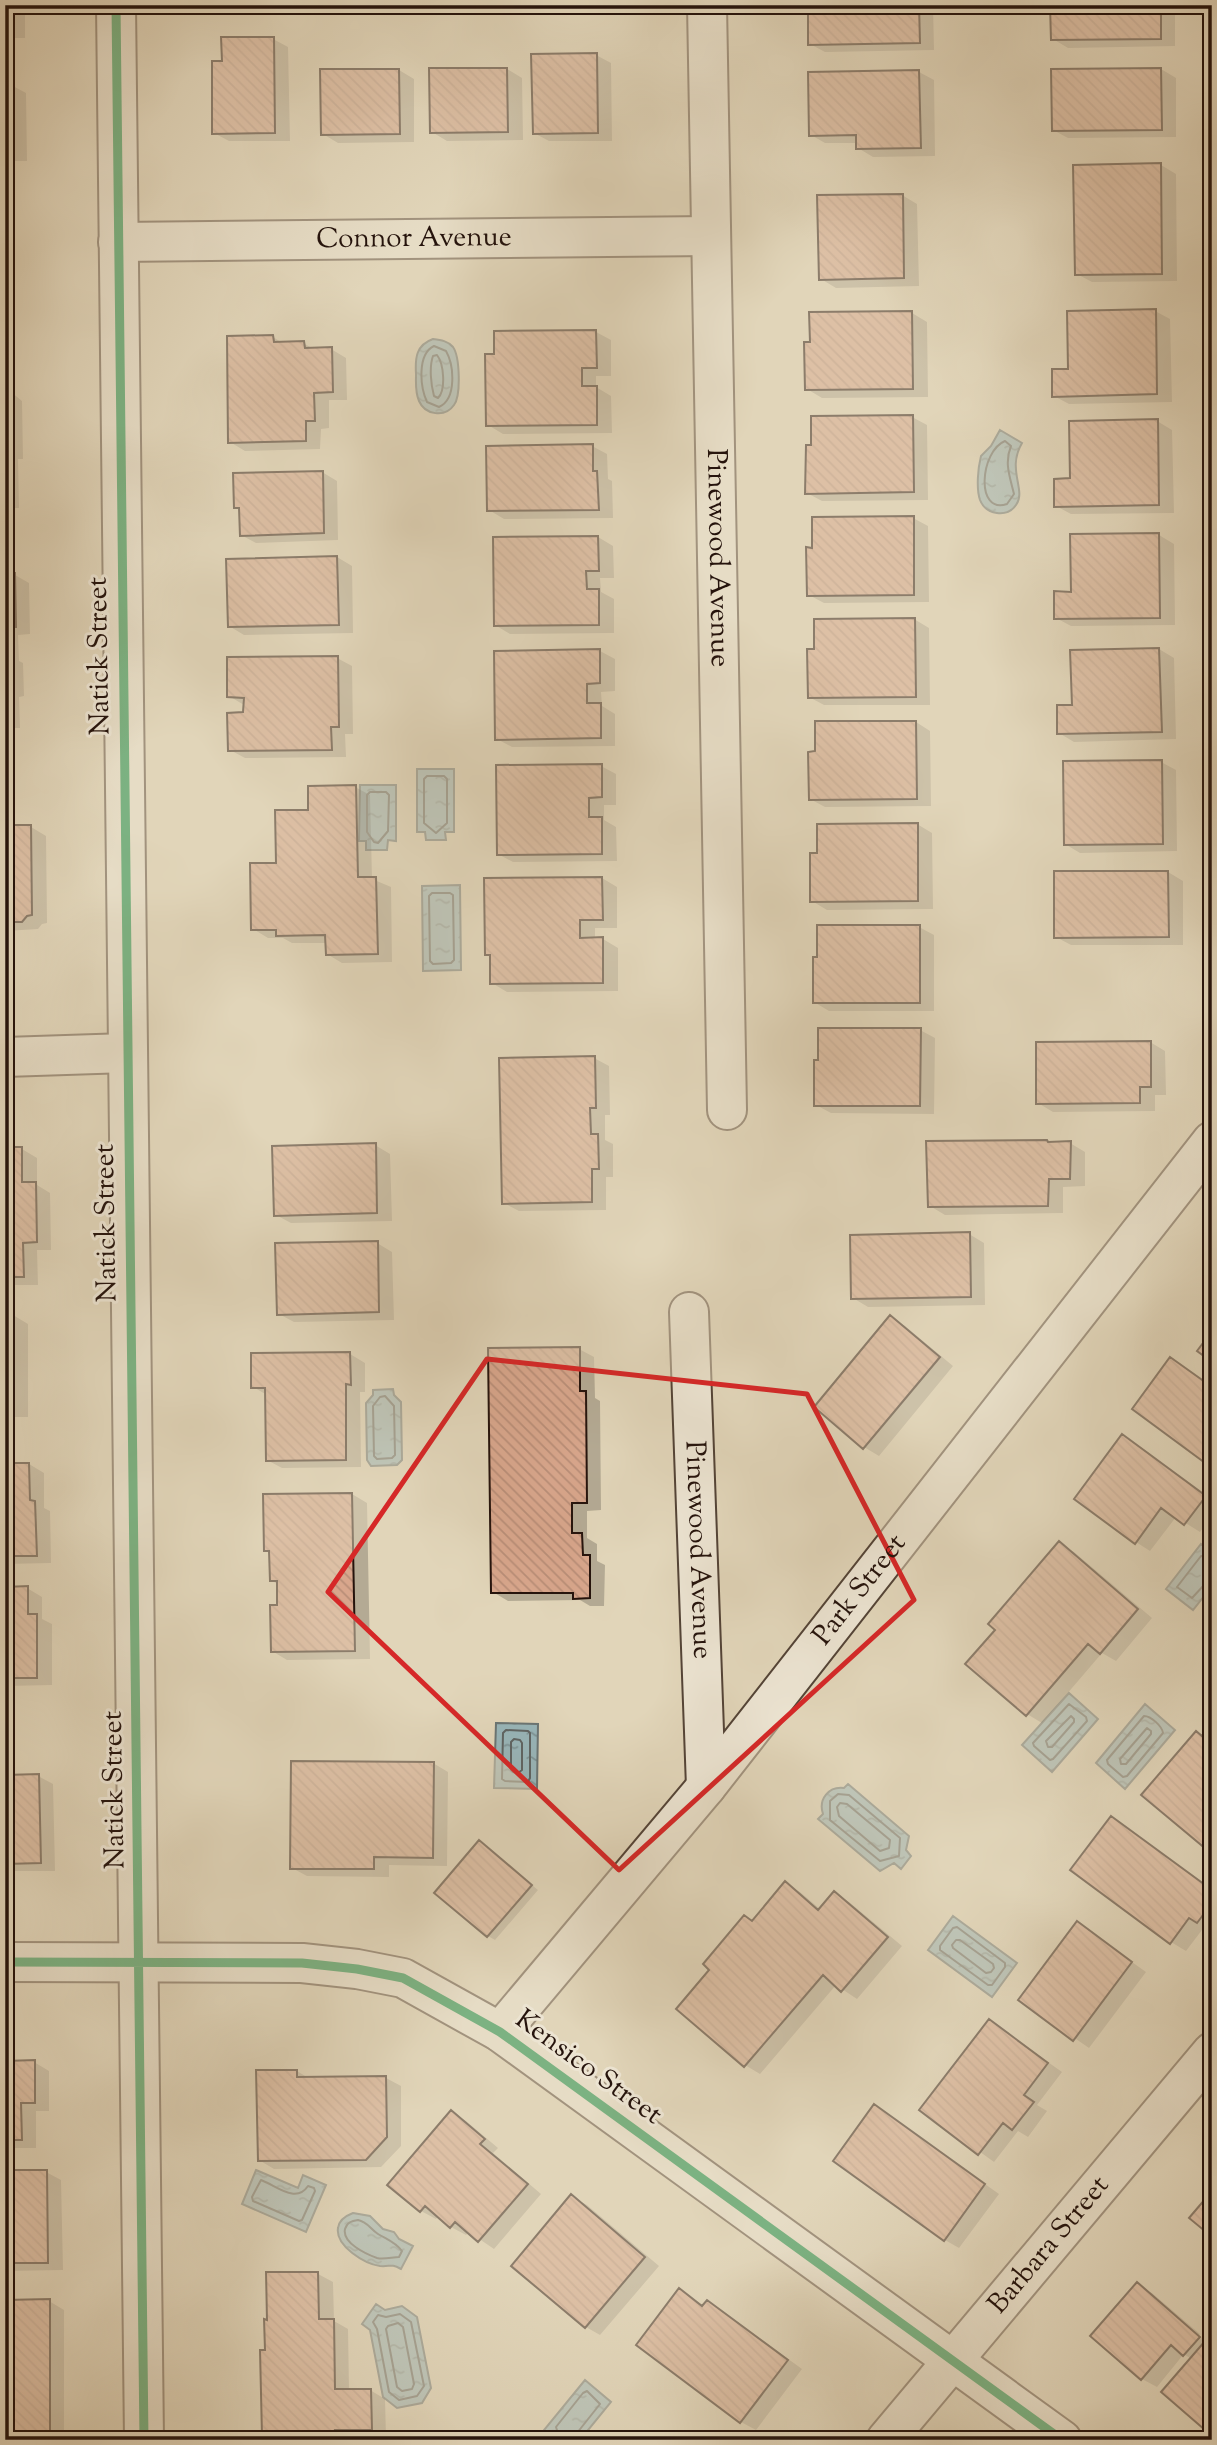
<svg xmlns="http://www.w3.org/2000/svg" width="1217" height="2445" viewBox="0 0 1217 2445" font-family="'Sorts Mill Goudy',serif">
	<defs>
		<pattern id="water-ripples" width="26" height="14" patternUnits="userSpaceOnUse" patternTransform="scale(1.75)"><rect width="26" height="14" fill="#98b6ba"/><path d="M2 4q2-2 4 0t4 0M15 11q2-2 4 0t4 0" fill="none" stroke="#7c9396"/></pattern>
		<pattern id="building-back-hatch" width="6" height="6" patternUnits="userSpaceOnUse" patternTransform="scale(1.75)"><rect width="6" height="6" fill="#d8a68c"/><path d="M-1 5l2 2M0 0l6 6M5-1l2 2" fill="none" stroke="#b98e78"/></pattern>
	</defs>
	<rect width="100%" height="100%" fill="#e1d5b9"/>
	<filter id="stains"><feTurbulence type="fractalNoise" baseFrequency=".00286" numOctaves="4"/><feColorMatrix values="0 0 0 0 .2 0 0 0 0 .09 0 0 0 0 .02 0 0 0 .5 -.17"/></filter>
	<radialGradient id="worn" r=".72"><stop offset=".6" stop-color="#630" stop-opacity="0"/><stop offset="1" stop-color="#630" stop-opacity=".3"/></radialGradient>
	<path fill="url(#water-ripples)" stroke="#6a7574" stroke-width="2" d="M433,339C441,340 448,341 453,347C460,357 461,396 454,405C445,418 425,415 419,401C415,392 416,383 416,374C415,358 416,345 433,339Z
		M1000,430L1022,443C1006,470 1027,490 1016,505C1007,518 986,515 980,500C976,488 978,468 981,456L991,446Z
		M417,769H454V832H445L446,840H426L425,832H417Z
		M360,785H396V841L388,840L387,850H366V841H359Z
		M460,885L461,970L423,971L422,886Z
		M393,1389L394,1395L401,1402L402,1460L397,1465L371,1466L367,1460L366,1403L373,1395V1390Z
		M1201,1544L1212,1552V1586L1193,1610L1166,1589Z
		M1069,1693L1098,1719L1052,1772L1022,1745Z
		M1145,1704L1175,1730L1125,1789L1096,1763Z
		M496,1723L538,1724L537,1789L494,1788Z
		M848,1784L909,1836L906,1850L911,1856L901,1869L894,1863L880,1871L818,1819L823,1814C818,1799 829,1786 844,1788Z
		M953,1916L1017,1963L992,1997L928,1950Z
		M256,2170L298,2188L303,2175L326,2185L306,2232L242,2204Z
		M353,2213L370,2216L383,2229L394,2232L399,2239L413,2246L401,2269C390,2263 391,2267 380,2266C365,2264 335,2246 338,2228C339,2220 345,2216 353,2213Z
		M376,2304L385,2310L402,2306L417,2317L431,2388L422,2403L397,2408L383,2397L370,2330L362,2324Z
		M585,2380L611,2402L580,2440H557L544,2430Z"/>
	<path fill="#0003" d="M5,5H25V38H5Z
		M810,5H933L934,50L825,52L810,44Z
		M1052,5H1175V46L1068,48L1053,39Z
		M273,39L288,47L290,141H229L214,133Z
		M596,55L611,63L612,141H549L534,133Z
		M507,69L522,78L523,140L447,141L432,132L431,70Z
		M1161,69L1176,78V137L1068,138L1053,130Z
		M399,70L414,79V142L338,143L323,134Z
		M919,72L934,80L935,156L873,157L858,148V143H825L811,135Z
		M5,85H11L26,93L27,161H5Z
		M1161,165L1176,174L1177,281L1092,282L1077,274Z
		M902,195L917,204L919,286L836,288L821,279Z
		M1155,311L1170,319L1172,402L1069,404L1054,396L1069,371Z
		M912,313L927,322L928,397L822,398L807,389L812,344Z
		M596,332L611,340V376H596V387L611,396L612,433L503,434L488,425Z
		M273,337L284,344L303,343L314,349H331L346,358L347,400H329V428L321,429L320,449L245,451L230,442Z
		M5,346L11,349V392L22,401L23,459H18L19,508H5Z
		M912,417L927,425L928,500L822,501L807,493L813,446Z
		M1157,421L1172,430L1174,513L1071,514L1056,506L1072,480Z
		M592,446L607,454L608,479L612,481L613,518L504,519L489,510Z
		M322,472L337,481L338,540L256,543L241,535L240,510L235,507Z
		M913,518L928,526L929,602L824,603L809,595Z
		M1159,535L1174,544L1175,625L1071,626L1056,618L1073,593Z
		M598,537L613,546L614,578H600L601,592L614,599V633L510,634L495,625Z
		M337,557L352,566L353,633L244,635L229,626Z
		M5,575H15L29,583L30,634L18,635L19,661L23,663L24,696L19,697L20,728H5Z
		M914,619L929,628L930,705H824L809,697L815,651Z
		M1159,649L1174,658L1176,739L1074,742L1059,733L1073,707Z
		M600,651L615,659V691L601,692L602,706L615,714V746L512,747L497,739Z
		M337,658L352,666L353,734H345L346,757L245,758L230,750L245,714L244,705L229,696Z
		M916,722L930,731L931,806L825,807L810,799Z
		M1161,762L1176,770L1177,851L1080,853L1065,844Z
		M601,766L616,774V805H604V820L616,827L617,861L513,862L498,854Z
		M355,787L370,795L372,879L391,887L392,962L342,963L327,954V943H292L283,938H268L253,929L278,864L309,811Z
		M917,824L932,833L933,909L827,910L812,901Z
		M5,827H31L46,836L47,923L42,924L38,929L5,931Z
		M1168,872L1183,881V945H1071L1056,937Z
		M602,878L617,887V928H595V939H603L618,948V991L507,992L492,983V957L487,954Z
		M919,927L934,935V1011H829L814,1002Z
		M920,1030L935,1038L934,1114L831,1113L816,1105Z
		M1150,1042L1165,1051L1166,1095H1155V1111L1053,1112L1038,1103Z
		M594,1058L609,1066L610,1115H605V1140L613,1144V1177H606V1210L519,1211L504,1203Z
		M1070,1143L1085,1152V1186L1063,1187V1213L945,1215L930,1206Z
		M375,1145L390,1154L392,1221L291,1223L276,1215Z
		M5,1149H22L37,1158V1185L50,1193L51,1250H37L38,1285H5Z
		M969,1234L984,1243L985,1305L868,1307L853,1298Z
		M377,1243L392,1252L394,1320L294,1322L279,1314Z
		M5,1315H13L28,1324V1417H5Z
		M891,1318L905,1326L953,1366L879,1456L864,1447Z
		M579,1349L594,1357L595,1398L600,1401L601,1510L587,1511V1538L597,1544V1561L605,1565L604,1606H590L580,1600L508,1601L493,1592Z
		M350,1354L365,1363V1392H360L361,1467L282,1468L267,1460V1395L253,1387Z
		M1123,1436L1212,1500V1516L1200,1532L1176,1517L1150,1551L1136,1542Z
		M29,1464L44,1473V1508L50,1511L51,1563L5,1564V1465Z
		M352,1494L367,1503L370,1659L287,1660L272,1651L279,1607V1585L271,1580V1553L266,1550Z
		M1059,1543L1074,1552L1152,1618L1116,1661L1102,1653L1042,1723L1027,1714L998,1630Z
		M5,1588H27L42,1597V1619L52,1624V1685L5,1686Z
		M433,1763L448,1772L447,1866L389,1865V1877L307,1876L292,1868Z
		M5,1776H38L53,1784L55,1871H5Z
		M1111,1818L1212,1890V1930L1205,1926L1186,1951L1171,1942Z
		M479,1842L538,1890L495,1940L488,1936Z
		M785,1884L800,1892L820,1909L834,1893L849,1902L902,1946L857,1999L836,1985L760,2074L745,2065Z
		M1077,1923L1146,1972L1089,2048L1020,2000Z
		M990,2021L1062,2072L1037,2105L1047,2111L1028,2137L1018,2131L994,2162L922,2110Z
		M5,2062H34L49,2071V2111H36V2148H5Z
		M297,2071L310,2079L386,2078L401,2086V2146L381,2167L274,2169L259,2160Z
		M875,2106L999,2194L959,2248L945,2240Z
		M451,2112L466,2121L498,2148L493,2153L541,2194L494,2249L469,2232L466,2235L451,2227L439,2215L436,2219L421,2211Z
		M5,2172H46L61,2180L63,2270L5,2271Z
		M572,2197L587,2205L659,2266L600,2335L586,2327Z
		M318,2274L333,2282L334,2321L348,2329L349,2391L370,2390L385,2399L386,2437L272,2440L264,2435L266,2352Z
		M1138,2285L1152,2293L1200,2334L1157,2387L1142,2379Z
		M679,2291L704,2306L707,2302L722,2311L802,2369L756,2430L741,2422L638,2345Z
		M5,2301H49L64,2310V2440H10L8,2384L5,2383Z
		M1203,2336L1208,2341L1192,2359L1185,2355Z"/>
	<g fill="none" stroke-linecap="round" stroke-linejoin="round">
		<path stroke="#5e6463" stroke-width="2" d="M434,346L446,351C454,365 457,399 439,407L427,402C420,387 417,354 434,346Z
			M437,355C444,364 446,390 438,398L434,396C431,385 429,367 433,356Z
			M1005,441L1011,446C1004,463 1010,477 1014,494L1007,504C975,515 980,451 1005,441Z
			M427,776H444L447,779V823L436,833L424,823V779Z
			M370,792H386L389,795L388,831L378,843L374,842L367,832V795Z
			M432,893H450L453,895L454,960L451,963L433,964L430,961L429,896Z
			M385,1396L394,1406L395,1455L392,1458L377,1459L374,1456L373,1406L380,1397Z
			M1212,1557L1201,1556L1177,1587L1192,1598L1205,1584L1212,1582
			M1069,1704L1086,1717L1087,1721L1053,1759L1050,1760L1034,1746L1033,1743Z
			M1071,1716L1074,1719V1722L1052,1747H1048L1046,1741Z
			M1144,1716C1151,1716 1162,1726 1163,1733L1127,1776L1123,1777L1108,1764L1107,1760Z
			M1147,1728L1151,1731V1734L1126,1764H1121L1120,1759Z
			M506,1730L528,1731L530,1733V1778L528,1782L505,1781L502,1779L503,1733Z
			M514,1739L520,1740L522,1743V1770L518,1773L513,1772L511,1770V1742Z
			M838,1794L849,1795L900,1838L899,1856L880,1861L830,1820V1801Z
			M840,1803L847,1804L890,1840L889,1848L880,1851L839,1816L837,1807Z
			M957,1927L1005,1963V1967L992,1985H988L940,1950V1946L953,1928Z
			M956,1940H960L993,1964L994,1968L991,1972L986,1973L953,1948L952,1945Z
			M261,2180C277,2186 296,2204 308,2186L314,2188L315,2191L302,2220L299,2221L253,2201L252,2197Z
			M358,2220C368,2222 370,2229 378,2234C388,2240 395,2242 402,2251L399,2257C393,2257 383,2260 377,2258C366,2254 342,2243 345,2229C347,2222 352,2221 358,2220Z
			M400,2314L411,2322L424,2386L417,2396L399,2400L389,2392L377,2329L373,2322L378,2315L386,2317Z
			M398,2323L403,2327L414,2384L412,2389L402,2391L397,2387L386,2329L388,2326Z
			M560,2440L556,2427L583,2393L587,2391L600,2404L577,2433L575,2440"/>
	</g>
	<path fill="url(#building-back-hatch)" stroke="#25130c" stroke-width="2" d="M5,5H10L11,31H5Z
		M808,5H919L920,43L808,45Z
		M1050,5H1161V39L1051,40Z
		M221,37H274L275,133L212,134V61H222Z
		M597,53L598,133L533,134L531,54Z
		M429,68H507L508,132L430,133Z
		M1161,68L1162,130L1052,131L1051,69Z
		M320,69H399L400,134L321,135Z
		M919,70L921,148L856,149V135L809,136L808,72Z
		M5,83H12L13,154H5Z
		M1161,163L1162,274L1075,275L1073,165Z
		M903,194L904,278L819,280L817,195Z
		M1156,309L1157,394L1052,397V369H1068L1067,311Z
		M912,311L913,389L805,390L804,342H810L809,312Z
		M596,330L597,368H582V386H597V425L486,426L485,354H494V331Z
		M273,335L274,342L304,341L305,348L332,347L333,392L314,393L315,421H306V441L228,443L227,336Z
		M5,391H8L9,451H5Z
		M913,415L914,492L805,494L806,445H811V416Z
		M1158,419L1159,505L1054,507V479L1070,478L1069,421Z
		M593,444V471H597L599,510L487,511L486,446Z
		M323,471L324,533L240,536L239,508H234L233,473Z
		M914,516V595L807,596L806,547L812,548V517Z
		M1159,533L1160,618L1054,619V591L1071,592L1070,534Z
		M598,536L599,571H586L587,589H599V625L494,626L493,537Z
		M337,556L339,625L228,627L226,559Z
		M5,573H15L16,627H5Z
		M915,618L916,697L808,698L807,649H814V619Z
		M1159,648L1162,732L1057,734V705H1072L1070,650Z
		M600,649V683L587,684V703H601V738L495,740L494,651Z
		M5,653H9L10,689H5Z
		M338,656L339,727H331L332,750L228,751L227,713L243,712L244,698L227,697V657Z
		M815,721H916L917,799L809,800L808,752L815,751Z
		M1162,760L1163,844L1064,845L1063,761Z
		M602,764V797L589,798V817H602V854L497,855L496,765Z
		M356,785L358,877H376L378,954L326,955L325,935L276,936V930H251L250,863H276L275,810H308V786Z
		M918,823V901L810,902V853H817V824Z
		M5,825H31L32,915L27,916L22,922H5Z
		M1054,871H1168L1169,937L1054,938Z
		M602,877L603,920H580V938L603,937V983L490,984V955H485L484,878Z
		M817,925H920V1003H813V957H817Z
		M818,1028H921L920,1106H814V1060H818Z
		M1151,1041V1087H1140V1103L1036,1104V1042Z
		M595,1056L596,1108H590L591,1134H598L599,1169H592V1202L502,1204L499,1058Z
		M1047,1140L1048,1142L1071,1141L1070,1179H1049L1048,1206L928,1207L926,1141Z
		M376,1143L377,1213L274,1216L272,1146Z
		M5,1147H22V1182H36L37,1242L23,1243L24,1277H5Z
		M970,1232L971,1297L851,1299L850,1235Z
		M378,1241L379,1312L277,1315L275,1243Z
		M5,1313H13L14,1409H5Z
		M890,1315L940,1357L863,1449L814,1407Z
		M1212,1331V1362L1197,1351Z
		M580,1347V1391H586L587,1503H572V1533H582L583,1555H590V1598L573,1599V1593H491L488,1348Z
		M350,1352L351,1385L346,1384V1460L266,1461L265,1388H251V1353Z
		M1170,1357L1212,1387V1468L1132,1409Z
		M1122,1434L1206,1496L1184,1525L1161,1508L1135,1544L1074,1499Z
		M5,1463H29L30,1500L35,1501L37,1556H5Z
		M352,1493L355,1651L271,1652L270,1605H277V1581H270L269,1551H264L263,1494Z
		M1059,1541L1138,1609L1100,1654L1088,1644L1026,1716L965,1664L995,1630L988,1624Z
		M28,1586V1614H37V1678H5V1587Z
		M1212,1725V1854L1141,1795L1196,1731L1202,1736Z
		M291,1761L434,1762L433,1858L374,1857V1869H290Z
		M39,1774L41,1863L5,1864V1775Z
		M1111,1816L1212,1890V1903L1197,1923L1189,1918L1170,1944L1070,1870Z
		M479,1840L532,1885L487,1937L434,1893Z
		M785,1881L818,1910L834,1891L888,1937L841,1992L823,1975L744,2067L676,2009L709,1970L703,1964L744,1915L752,1921Z
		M1077,1921L1132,1962L1073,2041L1018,2000Z
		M989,2019L1048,2063L1024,2095L1034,2102L1012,2130L1003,2123L978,2155L919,2110Z
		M35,2060V2103H21L22,2140H5V2061Z
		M256,2070H297V2077L386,2076L387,2137L366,2160L258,2161Z
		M874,2104L985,2184L944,2241L833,2161Z
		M451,2110L485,2139L480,2144L528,2184L478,2242L455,2222L450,2228L425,2206L420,2212L387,2185Z
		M5,2170H47L48,2263H5Z
		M1212,2191V2237L1189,2218Z
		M571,2194L645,2257L585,2328L511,2266Z
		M266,2272H318L319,2319H334L335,2389H371L372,2430H335L336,2435L262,2436L260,2350H265L264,2319L267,2320Z
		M1137,2282L1200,2337L1183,2356L1171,2345L1141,2380L1090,2336Z
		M679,2288L702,2306L707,2300L788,2360L740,2423L636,2345Z
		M50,2299V2440H8L5,2300Z
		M1212,2333V2436L1161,2392Z"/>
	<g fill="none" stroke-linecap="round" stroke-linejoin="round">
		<g stroke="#544437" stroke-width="42">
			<g id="minor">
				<path d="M116,5L144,2440"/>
				<path id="s1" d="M707,5L727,1110"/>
				<path id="s2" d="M118,242L710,236"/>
				<path d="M5,1057L127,1053"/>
				<path id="s3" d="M689,1312L706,1787"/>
				<path d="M5,1962L302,1963L357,1969L403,1978L500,2032L1062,2440"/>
				<path id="s4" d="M500,2032L706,1787L1212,1141"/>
				<path id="s5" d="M886,2440L1212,2052"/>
			</g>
		</g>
		<use href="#minor" stroke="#ece4d2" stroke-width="38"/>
		<g stroke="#ece4d2" stroke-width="13">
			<path id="cycleway" d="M116,5L144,2440
				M5,1962L302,1963L357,1969L403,1978L500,2032L1062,2440"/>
		</g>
		<use href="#cycleway" stroke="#00873e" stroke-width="9"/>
	</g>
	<path d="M0 0H1217V2445H0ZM487,1359L807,1394L914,1600L619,1870L328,1592Z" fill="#e1d5b9" fill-opacity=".55" fill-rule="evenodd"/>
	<path fill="none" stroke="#d62828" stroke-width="5" stroke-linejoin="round" d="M487,1359L807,1394L914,1600L619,1870L328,1592Z"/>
	<g text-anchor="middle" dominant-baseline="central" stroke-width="6" stroke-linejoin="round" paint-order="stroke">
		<g font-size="28" fill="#25130c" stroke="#ece4d2">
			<text stroke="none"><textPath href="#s2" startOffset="296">Connor Avenue</textPath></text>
			<text stroke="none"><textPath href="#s1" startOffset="553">Pinewood Avenue</textPath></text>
			<text transform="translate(100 656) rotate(-91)">Natick Street</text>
			<text transform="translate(107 1223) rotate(-91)">Natick Street</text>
			<text stroke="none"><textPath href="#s3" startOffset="238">Pinewood Avenue</textPath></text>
			<text stroke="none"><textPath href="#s4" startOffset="570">Park Street</textPath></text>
			<text transform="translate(115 1790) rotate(-91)">Natick Street</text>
			<text transform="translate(588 2068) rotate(36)">Kensico Street</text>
			<text stroke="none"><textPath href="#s5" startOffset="254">Barbara Street</textPath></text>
		</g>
	</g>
	<rect width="1217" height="2445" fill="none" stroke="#e1d5b9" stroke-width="28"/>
	<rect x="7" y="7" width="1203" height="2431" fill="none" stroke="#25130c" stroke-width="3.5"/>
	<rect x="14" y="14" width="1189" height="2417" fill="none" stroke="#25130c" stroke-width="2"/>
	<rect width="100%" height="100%" filter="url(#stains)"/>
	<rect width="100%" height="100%" fill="url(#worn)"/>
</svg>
